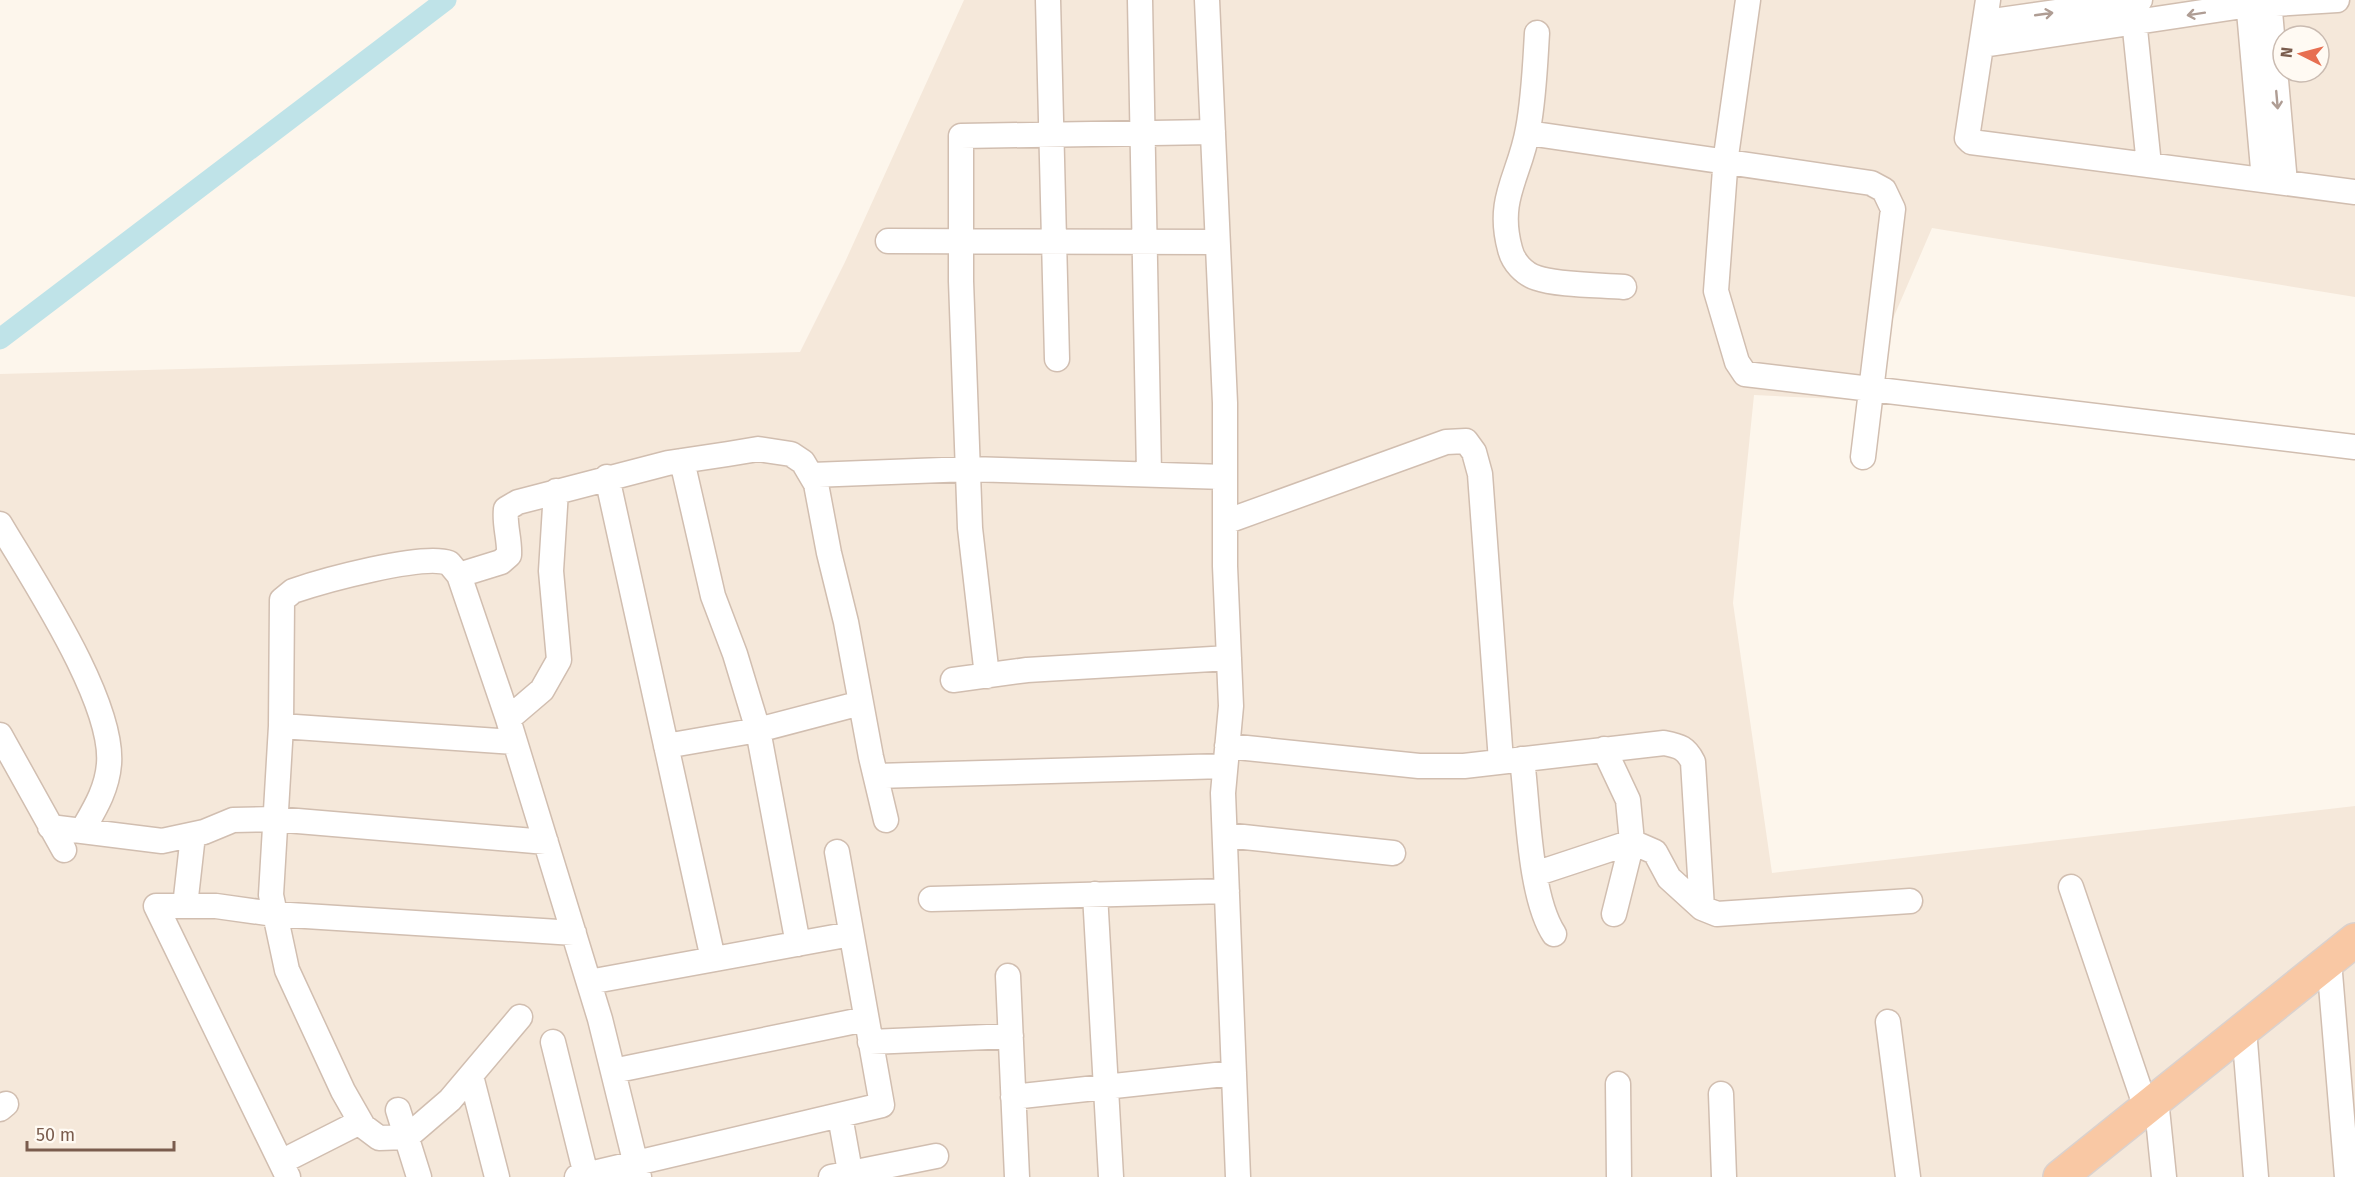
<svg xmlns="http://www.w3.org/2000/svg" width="2355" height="1177" viewBox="0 0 2355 1177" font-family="'Fira Sans',sans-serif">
	<rect width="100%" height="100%" fill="#fdf6ec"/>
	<path fill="#f5e8da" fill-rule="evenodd" d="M964,0H2355V297L1932,228L1858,400L1754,395L1733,603L1772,873L2355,806V1177H0V374L800,352L845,262ZM2283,36H2319V72H2283Z"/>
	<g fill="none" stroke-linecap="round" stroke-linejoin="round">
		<path stroke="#bfe3e8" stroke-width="21" d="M0,339L446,0"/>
		<g stroke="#d1beb0" stroke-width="27">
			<path id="minor" d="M1048,0L1057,359
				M1140,0L1149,473
				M1207,0L1225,403V566L1231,706L1223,793L1238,1177
				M1748,0L1726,156L1716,291L1737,362L1745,374L2355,447
				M1988,0L1967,138L1971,142L2355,192
				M2132,0L2149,165
				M2248,0L2264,180
				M2269,0L2285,183
				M1986,22L2140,0
				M1537,33C1535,66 1534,97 1528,129C1520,176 1496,198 1510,249C1513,262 1524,274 1537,278C1556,285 1601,285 1624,287
				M1983,45L2243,6L2337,0
				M1528,133L1871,183L1884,190L1893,209L1863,457
				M888,241L1217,242
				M682,461L713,596L735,654L758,730L798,944
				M812,475L969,469L1225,477
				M607,477L713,959
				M1225,522L1446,442L1466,441L1474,452L1480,474L1501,761
				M0,524C33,580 114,701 109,764C107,790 94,810 82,831
				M459,575L501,562L509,555C510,539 504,525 506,509L518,502L668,463L728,454L758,449L791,454L803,462L816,484L829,553L846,622L871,757L886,820
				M987,676L970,528L961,281V136L1213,132
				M953,680L1027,670L1229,658
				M508,719L542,690L559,660L551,571L556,491
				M281,726L515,742
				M0,735L64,850
				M666,746L758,730L861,703
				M1227,746L1419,766H1464L1664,743C1680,746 1686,748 1693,762L1702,908
				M1604,749L1628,800L1632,842L1614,914
				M1522,759C1528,806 1529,896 1554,934
				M876,776L1225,766
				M50,827L162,841L204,832L233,820L274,819L546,842
				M1225,835L1393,853
				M1535,874L1632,842L1655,852L1669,878L1702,908L1717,914L1910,901
				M2071,887L2146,1108
				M1095,894L1111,1177
				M931,899L1227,891
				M185,906L193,835
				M2329,961L2347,1177
				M1008,976L1017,1177
				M589,982L851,934
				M520,1017L450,1100L407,1137L379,1138L363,1126L343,1091L287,970L271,895L281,726L282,600L293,591C322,581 423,553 449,563L459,575L508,719L600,1019L639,1177
				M1888,1022L1908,1177
				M2244,1029L2256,1177
				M553,1042L586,1175
				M870,1042L1011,1036
				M613,1071L866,1019
				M471,1076L497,1177
				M1618,1084L1619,1177
				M1721,1094L1724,1177
				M1013,1097L1234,1073
				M2156,1099L2164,1177
				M0,1109L6,1104
				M398,1110L419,1177
				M840,1116L851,1177
				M281,1162L360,1122
				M288,1177L156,906H216L274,914L574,933
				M577,1177L882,1105L837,852
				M831,1177L936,1156"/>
		</g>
		<g stroke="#dad1cd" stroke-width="36">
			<path id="trunk" d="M2060,1177L2355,940"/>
		</g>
		<use href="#minor" stroke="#fff" stroke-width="24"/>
		<use href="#trunk" stroke="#f9c8a4" stroke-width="33"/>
	</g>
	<defs><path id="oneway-shaft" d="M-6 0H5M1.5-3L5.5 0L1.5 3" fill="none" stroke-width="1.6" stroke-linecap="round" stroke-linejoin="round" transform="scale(1.5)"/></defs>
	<g stroke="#af9d94">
		<use href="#oneway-shaft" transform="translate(2044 14) rotate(-8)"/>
		<use href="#oneway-shaft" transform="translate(2196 14) rotate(171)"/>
		<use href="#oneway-shaft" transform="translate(2277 100) rotate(85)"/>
	</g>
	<g transform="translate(2301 54) rotate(276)"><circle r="28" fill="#fffaf3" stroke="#cabbb1" stroke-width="1.5"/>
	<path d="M0-4.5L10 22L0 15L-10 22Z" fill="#e76f51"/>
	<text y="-9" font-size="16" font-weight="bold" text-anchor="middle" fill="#7a5c4d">N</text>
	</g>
	<path d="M27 1141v9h147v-9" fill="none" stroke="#7a5c4d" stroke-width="3"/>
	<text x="36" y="1141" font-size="18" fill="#7a5c4d" stroke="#fffaf3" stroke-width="4.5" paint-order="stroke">50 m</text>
</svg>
